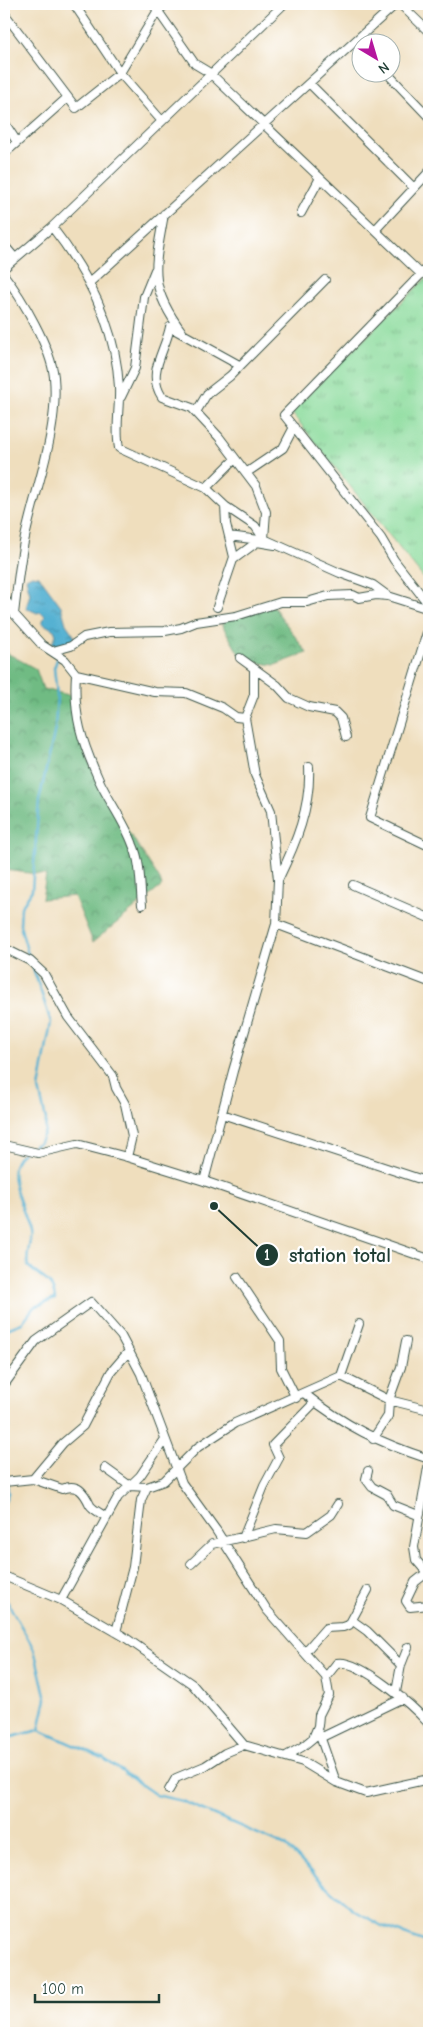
<svg xmlns="http://www.w3.org/2000/svg" width="433" height="2037" viewBox="0 0 433 2037" font-family="'Comic Neue',sans-serif">
	<defs>
		<pattern id="grass-tufts" width="24" height="20" patternUnits="userSpaceOnUse" patternTransform="scale(1.25)"><rect width="24" height="20" fill="#8adb9b"/><path d="M3 7l-1-3M5 7V3M7 7l1-3M15 17l-1-3M17 17v-4M19 17l1-3" fill="none" stroke="#70b37f"/></pattern>
		<pattern id="forest-crowns" width="20" height="18" patternUnits="userSpaceOnUse" patternTransform="scale(1.25)"><rect width="20" height="18" fill="#6fbb83"/><path d="M2 6a3 3 0 1 1 6 0M12 15a3 3 0 1 1 6 0" fill="none" stroke="#5b996c"/></pattern>
		<pattern id="water-ripples" width="26" height="14" patternUnits="userSpaceOnUse" patternTransform="scale(1.25)"><rect width="26" height="14" fill="#52b0d1"/><path d="M2 4q2-2 4 0t4 0M15 11q2-2 4 0t4 0" fill="none" stroke="#4390aa"/></pattern>
	</defs>
	<rect width="100%" height="100%" fill="#fff"/>
	<filter id="ink" filterUnits="userSpaceOnUse"><feTurbulence type="fractalNoise" baseFrequency=".02" numOctaves="2"/><feDisplacementMap in="SourceGraphic" scale="10" xChannelSelector="R" yChannelSelector="G"/><feConvolveMatrix kernelMatrix="1 2 1 2 8 2 1 2 1" color-interpolation-filters="sRGB"/></filter>
	<filter id="wash" filterUnits="userSpaceOnUse"><feTurbulence type="fractalNoise" baseFrequency=".0096" numOctaves="4" result="noise"/><feDisplacementMap in="SourceGraphic" scale="20" xChannelSelector="R" yChannelSelector="G"/><feGaussianBlur stdDeviation="1.12" result="paint"/><feColorMatrix in="noise" values="0 0 0 0 0 0 0 0 0 0 0 0 0 0 0 0 0 1.4 0 .05"/><feComposite in="paint" operator="in"/></filter>
	<g filter="url(#wash)">
		<rect width="100%" height="100%" fill="#efdebd"/>
		<path fill="url(#grass-tufts)" stroke="#548c68" d="M429,275V585L291,412Z"/>
		<path fill="url(#forest-crowns)" stroke="#477c5c" d="M273,606L307,653L275,665L246,661L239,654L221,623L224,626L222,620Z
			M4,653H7L36,669L43,689L73,696C76,766 125,823 160,880L162,886L93,942L74,896L42,899L46,875L4,870Z"/>
		<path fill="url(#water-ripples)" stroke="#387682" d="M32,575L39,576L61,606L66,624L75,637L73,642L58,648L52,643L56,635L54,630L42,623L45,616L41,612L37,613L26,608L30,594L26,578Z"/>
		<g fill="none" stroke-linecap="round" stroke-linejoin="round">
			<path stroke="#52b0d1" stroke-width="2.5" d="M29,958L20,925L21,907L32,890L39,801L55,729L57,695L54,668L58,657
				M30,1149L40,1142L45,1131L46,1120L39,1089L51,1022L33,968
				M4,1334L9,1328L22,1323L34,1307L55,1299C52,1277 40,1279 28,1266C25,1255 32,1242 30,1232C25,1208 0,1170 23,1153
				M4,1413L9,1425L4,1446
				M4,1458L8,1493L4,1503
				M4,1557V1569
				M4,1596L34,1649L46,1699L39,1730
				M4,1739L39,1730L103,1758L156,1795L182,1801L286,1846L331,1891L352,1909L382,1926L429,1943"/>
		</g>
	</g>
	<g filter="url(#ink)">
		<g fill="none" stroke-linecap="round" stroke-linejoin="round">
			<g stroke="#3e5549" stroke-width="10">
				<path id="minor" d="M74,4L120,73L161,120
					M153,4L195,64L210,73L421,274
					M400,4L429,32
					M4,13L76,108L120,73L158,10L167,4
					M386,72L429,117
					M309,83L414,188
					M4,122L17,142
					M4,154L67,98
					M301,213L320,178
					M164,214C155,267 147,285 182,332
					M52,227C88,273 116,328 119,387C120,408 115,428 119,448L206,488L225,506L255,526L264,539L340,573L373,585L388,596
					M376,229L429,172
					M4,245L15,258
					M429,266L284,415L381,538L394,560L429,605
					M4,268L52,227L284,4
					M4,275C22,298 51,348 54,377C59,433 35,488 24,542C19,566 17,590 14,614
					M89,283L396,4
					M239,365L170,327C165,352 146,373 162,397L192,408L219,437L256,486L266,512L264,539
					M121,397L135,368L144,297L155,270
					M196,412L207,394L230,376L325,280
					M246,473L283,448L294,427
					M206,488L234,460
					M229,536L259,540
					M234,559L257,542L275,545
					M4,597L14,614L42,645L65,660L76,674L155,692L186,693L223,708L236,717L245,718
					M217,607L234,557L226,524L225,506
					M429,626L370,818L429,846
					M53,651L71,646L84,637L109,632L165,631L181,628L196,622L236,616L281,602H307L328,596L353,595L359,598L376,595L388,596L429,609
					M240,658L277,685L289,698L309,707L335,712L341,718L346,737
					M76,674C73,716 82,742 99,780C109,802 125,822 133,845C141,863 140,885 142,905
					M279,878C296,843 311,807 309,767
					M353,885L429,918
					M276,924L429,982
					M4,948L30,961L44,974L68,1017L113,1076L116,1088L125,1104L132,1136L127,1157
					M222,1114L429,1182
					M4,1145L38,1153L77,1144L127,1157L204,1181L429,1259
					M204,1181L233,1071L276,924L278,880L271,811L255,775L245,718L254,695V669
					M237,1277L280,1341L281,1368L296,1398
					M341,1376L389,1400L429,1410
					M4,1385L36,1341L91,1302L121,1336L141,1374L182,1483L216,1530L267,1610L326,1677
					M305,1394C345,1426 380,1443 429,1459
					M165,1439L140,1476L118,1497L61,1600L123,1636L192,1684L244,1745
					M373,1439L388,1416L389,1400L401,1367L406,1341
					M429,1462L414,1547L416,1560L429,1575
					M105,1468L130,1486L147,1487L141,1500L133,1567L116,1632
					M368,1471L366,1479L372,1487L387,1495L393,1505L418,1515
					M33,1479L63,1443L83,1426L111,1372L129,1351
					M4,1482L33,1479L62,1489C78,1483 84,1492 90,1505C92,1509 102,1514 106,1517
					M147,1487L164,1481L198,1447L235,1423L341,1376L359,1324
					M243,1538L264,1486L279,1458L273,1445L315,1402
					M191,1564L212,1544L276,1529L307,1532L331,1515L338,1504
					M429,1571L415,1582L406,1601L410,1607L429,1605
					M4,1576L61,1600
					M353,1621L367,1631L401,1665
					M305,1652L326,1628L343,1627L349,1625L368,1590
					M396,1692L401,1665L408,1647
					M319,1733L336,1782
					M320,1738L403,1698
					M286,1756L302,1747L313,1738L318,1726L319,1715L329,1695L326,1677L337,1663C360,1659 414,1707 429,1724
					M169,1790L176,1778L205,1766L225,1753L244,1745L303,1762L336,1782L366,1793L429,1779"/>
			</g>
			<use href="#minor" stroke="#fff" stroke-width="8"/>
		</g>
	</g>
	<path fill="none" stroke="#1f3d34" stroke-width="2" d="M214 1206L267 1255"/>
	<g fill="#1f3d34" stroke="#fff" stroke-width="2">
		<circle cx="214" cy="1206" r="5"/>
		<circle cx="267" cy="1255" r="12"/>
	</g>
	<g font-size="15" text-anchor="middle" font-weight="bold" fill="#fff">
		<text x="267" y="1260">1</text>
	</g>
	<g font-size="20" text-anchor="middle" font-weight="bold" fill="#1f3d34" stroke="#fff" stroke-width="4.5" stroke-linejoin="round" paint-order="stroke">
		<text x="340" y="1262">station total</text>
	</g>
	<rect width="433" height="2037" fill="none" stroke="#fff" stroke-width="20"/>
	<g transform="translate(376 58) rotate(142)"><circle r="24" fill="#ffffff" stroke="#a5b1ae"/>
	<path d="M0-4L9 19L0 12L-9 19Z" fill="#b5179e"/>
	<text y="-8" font-size="14" font-weight="bold" text-anchor="middle" fill="#1f3d34">N</text>
	</g>
	<path d="M35 1994v8h124v-8" fill="none" stroke="#1f3d34" stroke-width="2.5"/>
	<text x="42" y="1994" font-size="15" fill="#1f3d34" stroke="#ffffff" stroke-width="4" paint-order="stroke">100 m</text>
</svg>
